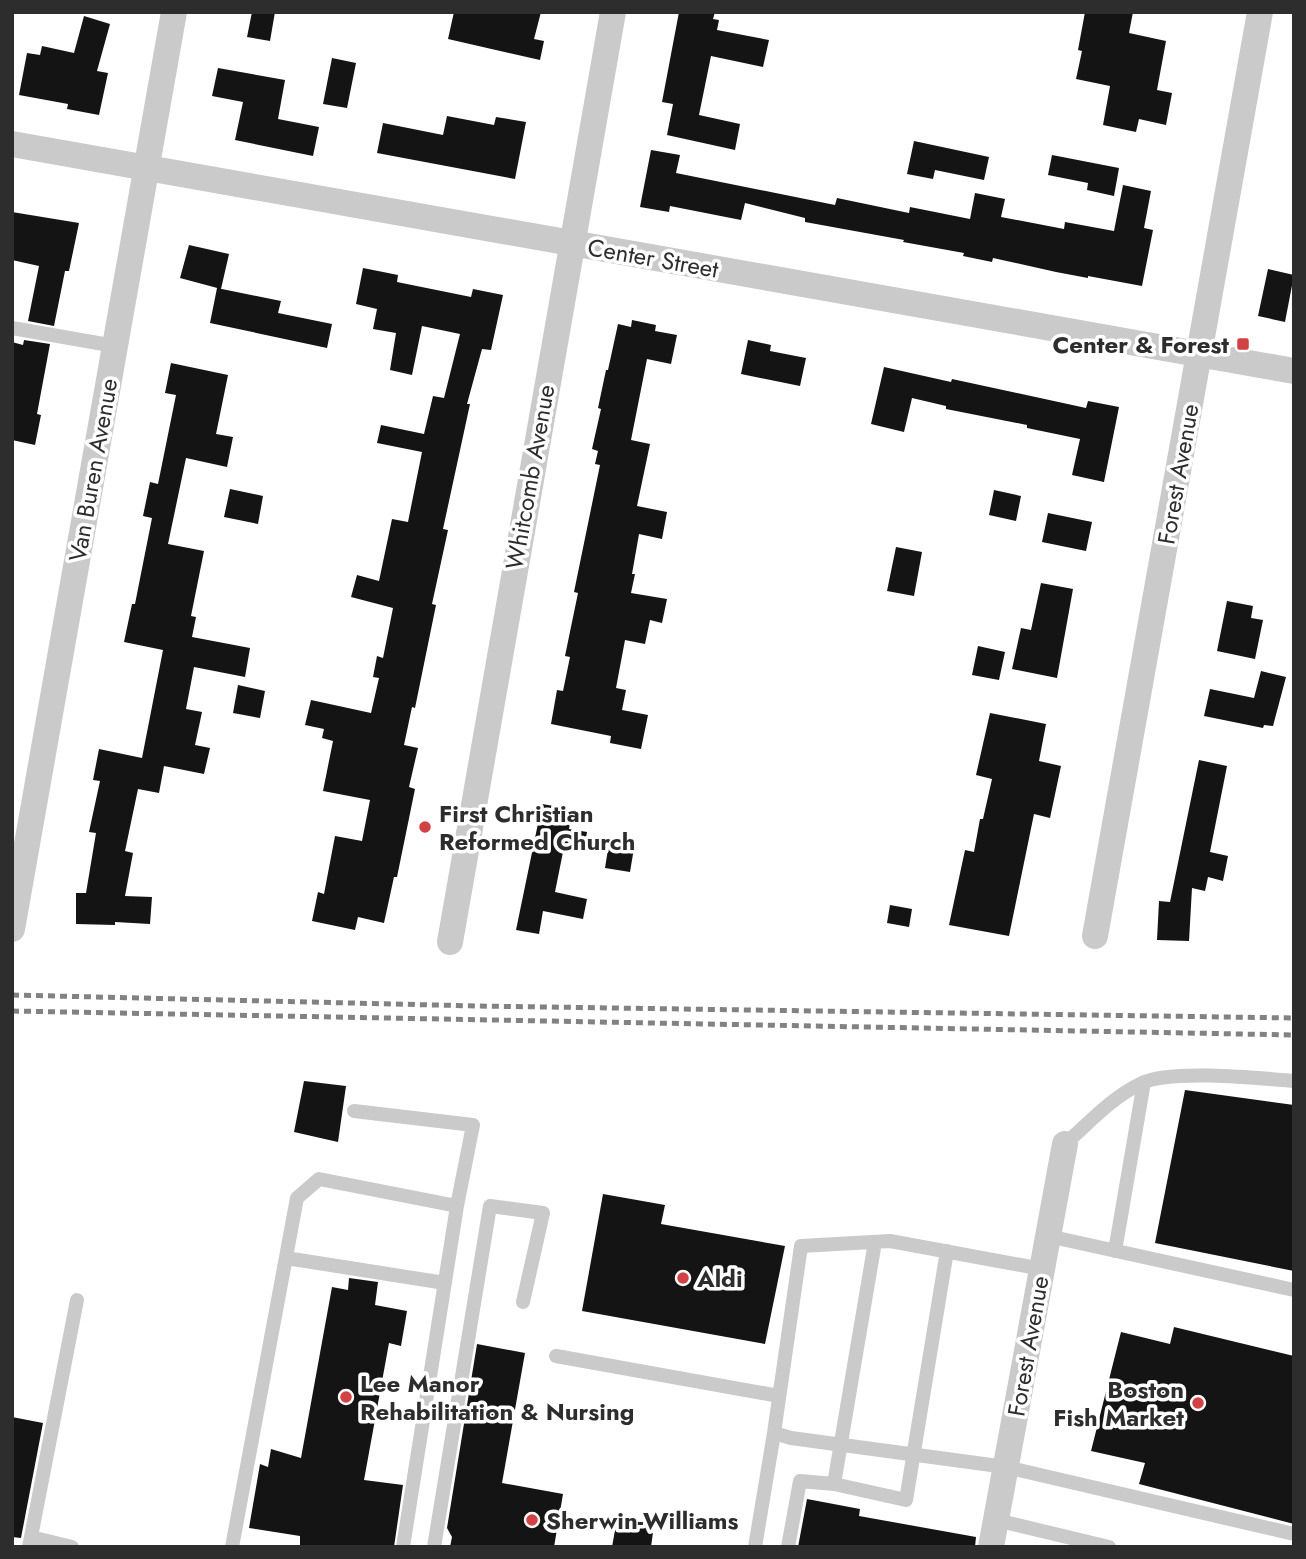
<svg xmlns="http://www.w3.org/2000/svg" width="1306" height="1559" viewBox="0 0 1306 1559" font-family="Jost,sans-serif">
	<rect width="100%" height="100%" fill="#fff"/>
	<path fill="#141414" d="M252,12H275L270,41L247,37Z
		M454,12H541L534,39L544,41L540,60L448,39Z
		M679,12H715L713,19L719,20L717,30L769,40L763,67L711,56L699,115L740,124L735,150L667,135L673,104L662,102Z
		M1085,12H1133L1129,33L1166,41L1157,90L1172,93L1166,125L1139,119L1136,132L1103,125L1110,86L1076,79L1082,51L1078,50Z
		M84,16L110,24L97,71L108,73L99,115L67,109L68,104L19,95L27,53L40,55L42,46L74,53Z
		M332,58L356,63L347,108L323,104Z
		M218,68L285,80L278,119L319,127L313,156L235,140L243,102L212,96Z
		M447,116L494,125L496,117L526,122L515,179L377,153L383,123L443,135Z
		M914,141L989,157L984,180L935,170L933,179L907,174Z
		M651,150L680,155L676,173L835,205L837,198L909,213L910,207L970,219L975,193L1005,199L1001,217L1064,229L1065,222L1114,231L1123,185L1151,191L1144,228L1153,230L1142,286L1088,276V278L1056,272L993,258L992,262L963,256L964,253L903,242L904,240L805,222V218L745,203L741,220L670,206L669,212L640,207Z
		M1052,155L1119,168L1114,196L1087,190L1088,183L1048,175Z
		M12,212L79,223L69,271H65L54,326L28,321L39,266L12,260Z
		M189,245L229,254L221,289L180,278Z
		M363,268L398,275L397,282L471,297L473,289L503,295L491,350L482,349L467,404H470L443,529L448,530L432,604L436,605L415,708L412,707L404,745L418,748L409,787L415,789L397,877H394L384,923L358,917L355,930L312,921L318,892L324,894L335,836L362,841L370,800L323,791L333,741L322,738L324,729L305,725L311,700L371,713L379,678L373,677L377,656L383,658L393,608L351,597L357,575L379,581L392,519L408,522L422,452L377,443L381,425L424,434L433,396L444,398L460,334L422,326L412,375L390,370L396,333L373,329L377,309L356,304Z
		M1268,269L1294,275L1285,322L1258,316Z
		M217,288L281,301L278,313L332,324L327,348L210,323Z
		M632,320L656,325L655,331L677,335L671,364L647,359L631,440L650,444L637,506L667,512L662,539L639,534L632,574H635L631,593L667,599L662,623L650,620L645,644L625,640L616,688L626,690L622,710L648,715L641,749L610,743L611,736L551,724L557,690L563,691L570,657L565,656L578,593L574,592L600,465L595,464L598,451L592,449L601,409L598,408L606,370H608L618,324L631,327Z
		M24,340L50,344L37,414L41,415L35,445L12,440V342L23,345Z
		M748,340L771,345L770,351L806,358L800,386L741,374Z
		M171,363L228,375L216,434L233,437L227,467L186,458L168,544L204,551L191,616L196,617L192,637L250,648L245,677L194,667L186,709L202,712L195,745L210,748L204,774L164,766L159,793L138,789L125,851L133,853L125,896L152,897L150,924L115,922V925L76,924V893H86L96,833L89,832L100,781L93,780L99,749L142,758L163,650L124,642L132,604H135L152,518L143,516L150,482L158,484L176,395L165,393Z
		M884,367L951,382L952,379L1086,408L1088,401L1119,407L1104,482L1072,475L1080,439L1027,428V425L946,409V406L912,398L904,432L871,424Z
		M230,489L263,496L258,524L224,517Z
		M994,490L1021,496L1016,521L989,515Z
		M1048,513L1092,522L1086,551L1042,542Z
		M896,547L922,552L914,596L887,591Z
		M1041,583L1073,589L1057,678L1012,669L1021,628L1031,630Z
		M1227,601L1253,606L1251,618L1263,620L1255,659L1217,651Z
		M978,646L1005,652L999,680L972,675Z
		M1261,671L1286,677L1273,726L1264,725L1263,728L1204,716L1210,689L1254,698Z
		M238,685L265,691L260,718L233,713Z
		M990,713L1046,724L1039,761L1061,766L1050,818L1034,814L1009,936L949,925L965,850L974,852L980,819H983L992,779L976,775Z
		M1199,760L1227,766L1210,852L1228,856L1223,881L1208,877L1205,891L1192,888L1189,941L1157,940L1159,901L1170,902Z
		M542,804L572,809L569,829L587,832L584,851L564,847L555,892L587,899L583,919L543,911L539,934L516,930Z
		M609,843L634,848L630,872L605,868Z
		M890,905L912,909L909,927L887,923Z
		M304,1081L346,1086L338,1142L294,1132Z
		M1185,1090L1294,1105V1271L1155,1243Z
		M603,1194L665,1205L661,1224L785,1246L765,1344L582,1311Z
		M349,1278L378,1282L375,1305L407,1311L401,1346L389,1343L364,1480L403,1485L394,1547H300V1536L249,1528L260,1464L268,1467L271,1449L301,1458L332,1287L348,1290Z
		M1174,1327L1294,1356V1524L1139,1484L1145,1463L1091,1451L1121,1332L1170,1344Z
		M477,1344L525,1353L502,1483L563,1494L554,1547H450L452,1537L447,1528Z
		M12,1417L43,1423L21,1538L12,1537Z
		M807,1499L860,1509L859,1516L976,1537L975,1547H798Z
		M617,1519L654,1525L651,1547H612Z"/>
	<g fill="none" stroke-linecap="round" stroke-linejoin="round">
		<path stroke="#cacaca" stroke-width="14" d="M12,328L115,346
			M354,1111L473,1125L457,1206
			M1065,1144C1089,1123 1112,1097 1142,1083C1170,1069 1259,1078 1294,1081
			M1048,1236L1294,1290
			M875,1242L834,1484L906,1500L947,1251
			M1115,1251L1144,1082
			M286,1258L445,1283
			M1042,1269L890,1241L801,1246L774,1433L791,1438L1006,1467L1294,1534
			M556,1356L779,1396
			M996,1520L1109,1547
			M31,1537L72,1547
			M29,1547L77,1300
			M232,1547L297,1198L319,1179L457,1206L403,1547
			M434,1547L490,1206L543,1213L523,1302
			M755,1547L774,1433
			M788,1547L800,1481L834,1484"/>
		<path stroke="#cacaca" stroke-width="26" d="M12,144L1294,371
			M12,929L174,12
			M1095,936L1260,12
			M450,942L613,12
			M991,1547L1065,1144"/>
		<path stroke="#828282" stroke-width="5" stroke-dasharray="7 5" stroke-linecap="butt" d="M12,995L478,1006L1294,1018
			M12,1011L1294,1035"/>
	</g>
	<g fill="#d14245" stroke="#fff" stroke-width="2.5">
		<rect x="1236" y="337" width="14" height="14" rx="3.5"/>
		<circle cx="425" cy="827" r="7"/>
		<circle cx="683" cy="1278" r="7"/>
		<circle cx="346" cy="1397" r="7"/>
		<circle cx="1198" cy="1403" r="7"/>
		<circle cx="532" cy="1520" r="7"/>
	</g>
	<g text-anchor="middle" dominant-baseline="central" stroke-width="7" stroke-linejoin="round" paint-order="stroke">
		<g font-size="24" fill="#2d2d2d" stroke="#fff">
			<text transform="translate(653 258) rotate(10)">Center Street</text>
			<text transform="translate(93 470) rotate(-80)">Van Buren Avenue</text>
			<text transform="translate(1178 474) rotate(-80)">Forest Avenue</text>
			<text transform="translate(530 477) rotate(-80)">Whitcomb Avenue</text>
			<text transform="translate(1028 1346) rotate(-80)">Forest Avenue</text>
		</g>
		<g font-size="24" font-weight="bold" fill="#2d2d2d" stroke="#fff" text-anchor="start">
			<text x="1229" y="344" text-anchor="end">Center &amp; Forest</text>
			<text x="439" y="813">First Christian<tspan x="439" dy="28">Reformed Church</tspan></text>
			<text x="697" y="1278">Aldi</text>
			<text x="360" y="1383">Lee Manor<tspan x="360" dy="28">Rehabilitation &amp; Nursing</tspan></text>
			<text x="1184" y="1389" text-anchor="end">Boston<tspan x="1184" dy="28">Fish Market</tspan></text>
			<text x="546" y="1520">Sherwin-Williams</text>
		</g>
	</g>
	<rect width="1306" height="1559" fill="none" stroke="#2d2d2d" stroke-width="28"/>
</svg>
